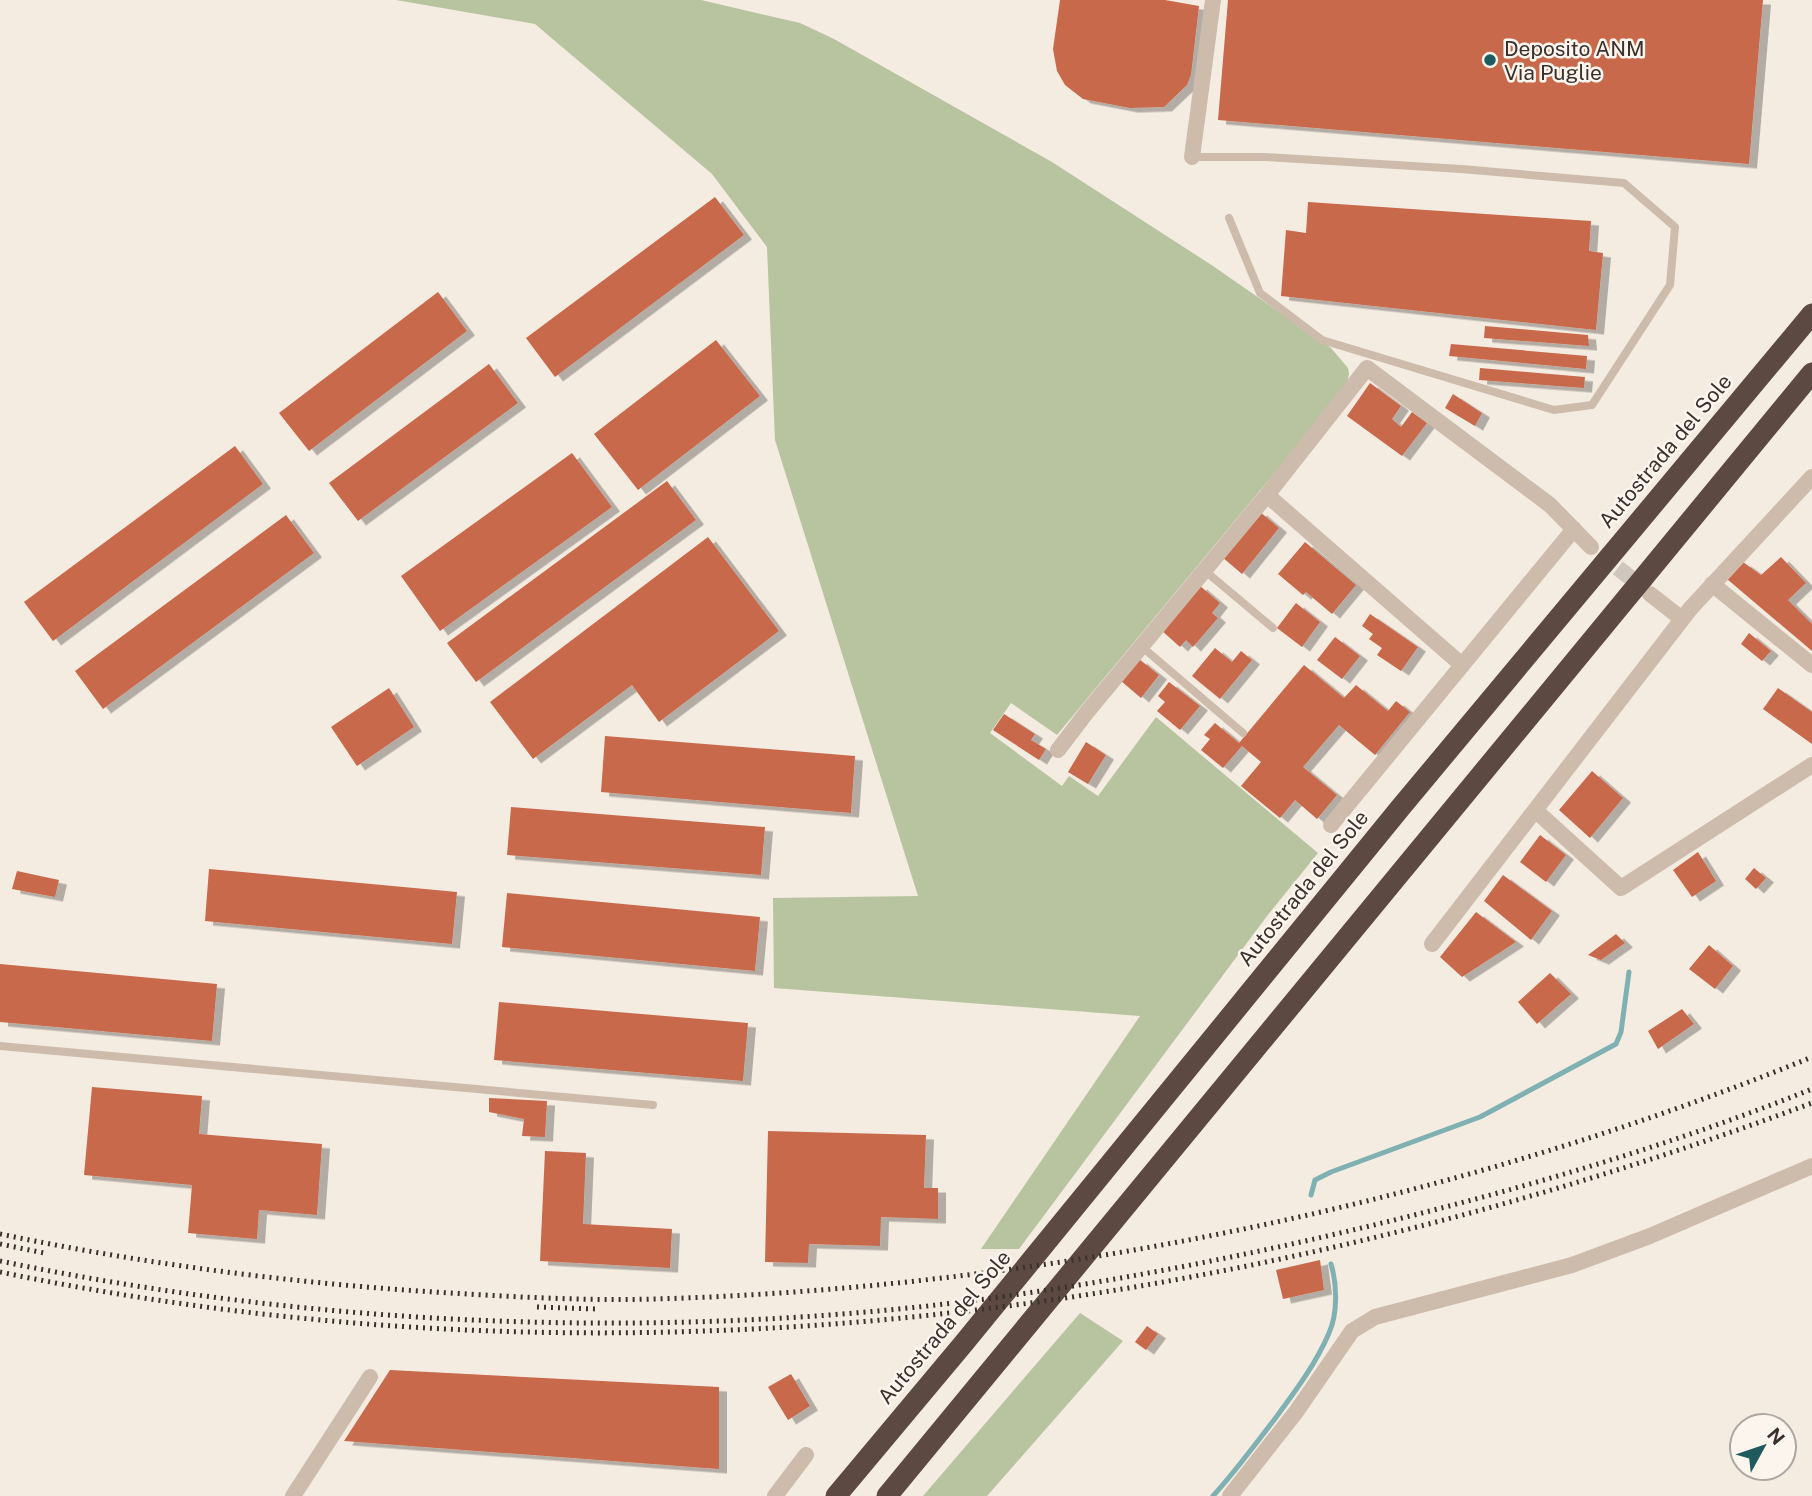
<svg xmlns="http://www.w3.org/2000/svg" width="1812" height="1496" viewBox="0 0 1812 1496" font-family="'Public Sans',sans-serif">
	<defs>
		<filter id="shadow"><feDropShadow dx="8" dy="4.5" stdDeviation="0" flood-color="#0004"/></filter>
	</defs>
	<rect width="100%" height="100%" fill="#f4ebe1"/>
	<path fill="#b8c4a0" d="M396,0H701L800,23L834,39L1052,162L1213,266L1331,348L1348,368L1349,374L1346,387L1057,735L1011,703L990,733L1062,786L1069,776L1098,796L1156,717L1318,853L1267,916L1019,1249H981L1140,1016L774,988L773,898L918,896L775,440L767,247L712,174L535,24Z
		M1080,1313L1123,1341L987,1496H923Z"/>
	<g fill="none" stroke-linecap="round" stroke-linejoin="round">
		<path stroke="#7fb0b2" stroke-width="5" d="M1311,1195L1315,1180L1331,1172L1480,1117L1616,1044L1621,1032L1629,972
			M1213,1496C1235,1472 1254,1446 1274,1420C1294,1393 1316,1364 1329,1333C1338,1313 1337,1284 1331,1264"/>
	</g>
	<path fill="#c8694b" filter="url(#shadow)" d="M1060,0H1165L1199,6L1191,75L1187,85L1164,107L1130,108L1083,99L1065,85L1057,71L1053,49Z
		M1228,0H1763L1749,164L1218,120Z
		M715,197L744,235L555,377L526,338Z
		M1308,202L1591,221L1589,251L1603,253L1596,330L1281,296L1286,230L1306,233Z
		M438,292L467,331L309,451L279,413Z
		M1485,326L1588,335L1589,346L1484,338Z
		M716,340L760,396L638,490L594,434Z
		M1451,344L1587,356L1586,369L1449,356Z
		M489,364L518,403L358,521L329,483Z
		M1480,368L1585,377L1584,388L1479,380Z
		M1370,383L1401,406L1392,419L1401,427L1412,412L1427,423L1402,456L1347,416Z
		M1453,394L1482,413L1475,426L1445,408Z
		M235,446L263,484L53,641L24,602Z
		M572,453L612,507L440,631L401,576Z
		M667,481L696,520L476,682L447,643Z
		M1259,511L1279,528L1242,574L1222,557Z
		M286,515L314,553L103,709L75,671Z
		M708,537L779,631L659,722L632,685L533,759L490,702Z
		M1305,542L1356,585L1332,614L1306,592L1303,595L1278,574Z
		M1781,557L1806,583L1788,600L1812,624V651L1727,579L1743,562L1761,575Z
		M1199,585L1220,603L1212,613L1218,618L1193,647L1186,640L1180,647L1161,630Z
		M1296,603L1320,622L1302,647L1277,628Z
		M1370,614L1418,647L1401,671L1377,655L1382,648L1369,639L1373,634L1362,626Z
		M1749,633L1771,651L1762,661L1741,644Z
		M1335,637L1360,656L1342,679L1317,660Z
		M1215,648L1232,662L1241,651L1252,660L1220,699L1192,676Z
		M1139,659L1159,675L1141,698L1121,681Z
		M1304,665L1344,698L1356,685L1388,711L1396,701L1410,712L1375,755L1339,725L1303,767L1337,795L1317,819L1295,800L1280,818L1241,786L1261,762L1242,746L1223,768L1201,750L1210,739L1204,735L1215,723L1239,743Z
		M1169,682L1200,706L1180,730L1157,711L1165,702L1158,696Z
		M389,688L414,727L357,766L331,727Z
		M1778,688L1812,712V744L1763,709Z
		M1004,714L1035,734L1031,740L1046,749L1039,760L993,730Z
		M605,736L855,756L851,813L601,792Z
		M1086,742L1106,755L1088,784L1068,772Z
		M1592,771L1623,798L1590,838L1559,810Z
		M511,807L765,827L761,875L507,855Z
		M1540,835L1566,855L1546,882L1520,862Z
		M1698,852L1716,881L1692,897L1673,870Z
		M1754,868L1766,878L1756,889L1745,879Z
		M209,869L457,892L452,944L205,921Z
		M17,871L59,880L55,897L12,889Z
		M1503,875L1552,911L1531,940L1484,901Z
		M507,893L760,917L755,971L502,947Z
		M1476,912L1516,942L1462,977L1440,957Z
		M1616,934L1625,943L1601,960L1588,955Z
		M1709,945L1733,966L1715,989L1689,969Z
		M0,964L217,984L212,1041L0,1022Z
		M1550,973L1571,994L1537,1024L1518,1002Z
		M499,1002L748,1023L743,1081L494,1060Z
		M1682,1009L1694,1024L1658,1049L1648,1031Z
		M92,1087L202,1096L199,1134L322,1144L317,1215L259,1210L257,1239L188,1233L192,1185L84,1175Z
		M489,1098L547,1101L545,1137L522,1136L524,1119L489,1112Z
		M768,1131L926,1135L924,1188H938V1219L881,1217L880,1246L809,1244L808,1263L765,1262Z
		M545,1151L586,1153L583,1224L672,1229L670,1268L540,1261Z
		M1320,1260L1324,1290L1283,1299L1276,1270Z
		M1147,1326L1158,1334L1146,1350L1135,1342Z
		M390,1370L719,1387V1469L344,1441Z
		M791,1374L810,1406L788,1420L768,1387Z"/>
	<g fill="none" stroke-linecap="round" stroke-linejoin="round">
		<path stroke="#cfc6bd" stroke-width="16" stroke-dasharray="16 8" stroke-linecap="butt" d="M1599,553L1647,591"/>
		<path stroke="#cdbbac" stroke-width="8" d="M1192,157H1265L1461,169L1624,183L1675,227L1670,285L1592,405L1554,410L1322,340L1260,293L1229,218
			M1204,570L1273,628
			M1141,646L1243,733
			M0,1046L653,1105"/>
		<path stroke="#cdbbac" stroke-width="16" d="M1192,157L1213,0
			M1267,495L1367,368L1550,505L1591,547
			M1712,584L1812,665
			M1650,594L1682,619
			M1058,750L1087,712L1267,495L1462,665
			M1535,810L1621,888L1812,765
			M1331,825L1574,529
			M1432,944L1690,609L1812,477
			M293,1496L370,1377
			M775,1496L806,1455
			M1230,1496L1296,1412L1352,1331L1375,1317L1572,1265L1650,1236L1812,1166"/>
		<path stroke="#5c4a42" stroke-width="21" d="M836,1496L964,1343L1401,807L1812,314
			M887,1496L1812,373"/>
		<path stroke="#3b302b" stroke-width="5" stroke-dasharray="2 5" stroke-linecap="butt" d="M0,1234C149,1265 299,1284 450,1293C518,1297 587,1301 655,1299C1043,1288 1451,1204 1812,1057
			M0,1244L44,1253
			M0,1261C317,1327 657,1341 978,1300C1113,1282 1246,1256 1378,1224C1525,1188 1672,1145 1812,1089
			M0,1272C613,1399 1229,1320 1812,1103
			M537,1307L597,1309"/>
	</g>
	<circle fill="#1f5a5e" stroke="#fbf5ee" stroke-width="2.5" cx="1490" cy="60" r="7"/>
	<g text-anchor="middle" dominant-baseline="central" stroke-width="5" stroke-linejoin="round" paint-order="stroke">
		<g font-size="21" fill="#3b302b" stroke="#fbf5ee" text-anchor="start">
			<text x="1504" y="48">Deposito ANM<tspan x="1504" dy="24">Via Puglie</tspan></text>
		</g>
		<g font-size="21" fill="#3b302b" stroke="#fbf5ee">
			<text transform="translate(1665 451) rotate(-50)">Autostrada del Sole</text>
			<text transform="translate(1303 888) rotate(-51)">Autostrada del Sole</text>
			<text transform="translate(944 1327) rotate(-50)">Autostrada del Sole</text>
		</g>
	</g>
	<g transform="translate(1763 1447) rotate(50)"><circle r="33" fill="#fbf5ee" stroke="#aea6a0" stroke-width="2"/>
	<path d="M0-5L12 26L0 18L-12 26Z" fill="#1f5a5e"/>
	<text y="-10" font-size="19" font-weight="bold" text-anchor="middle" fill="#3b302b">N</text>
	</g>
</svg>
